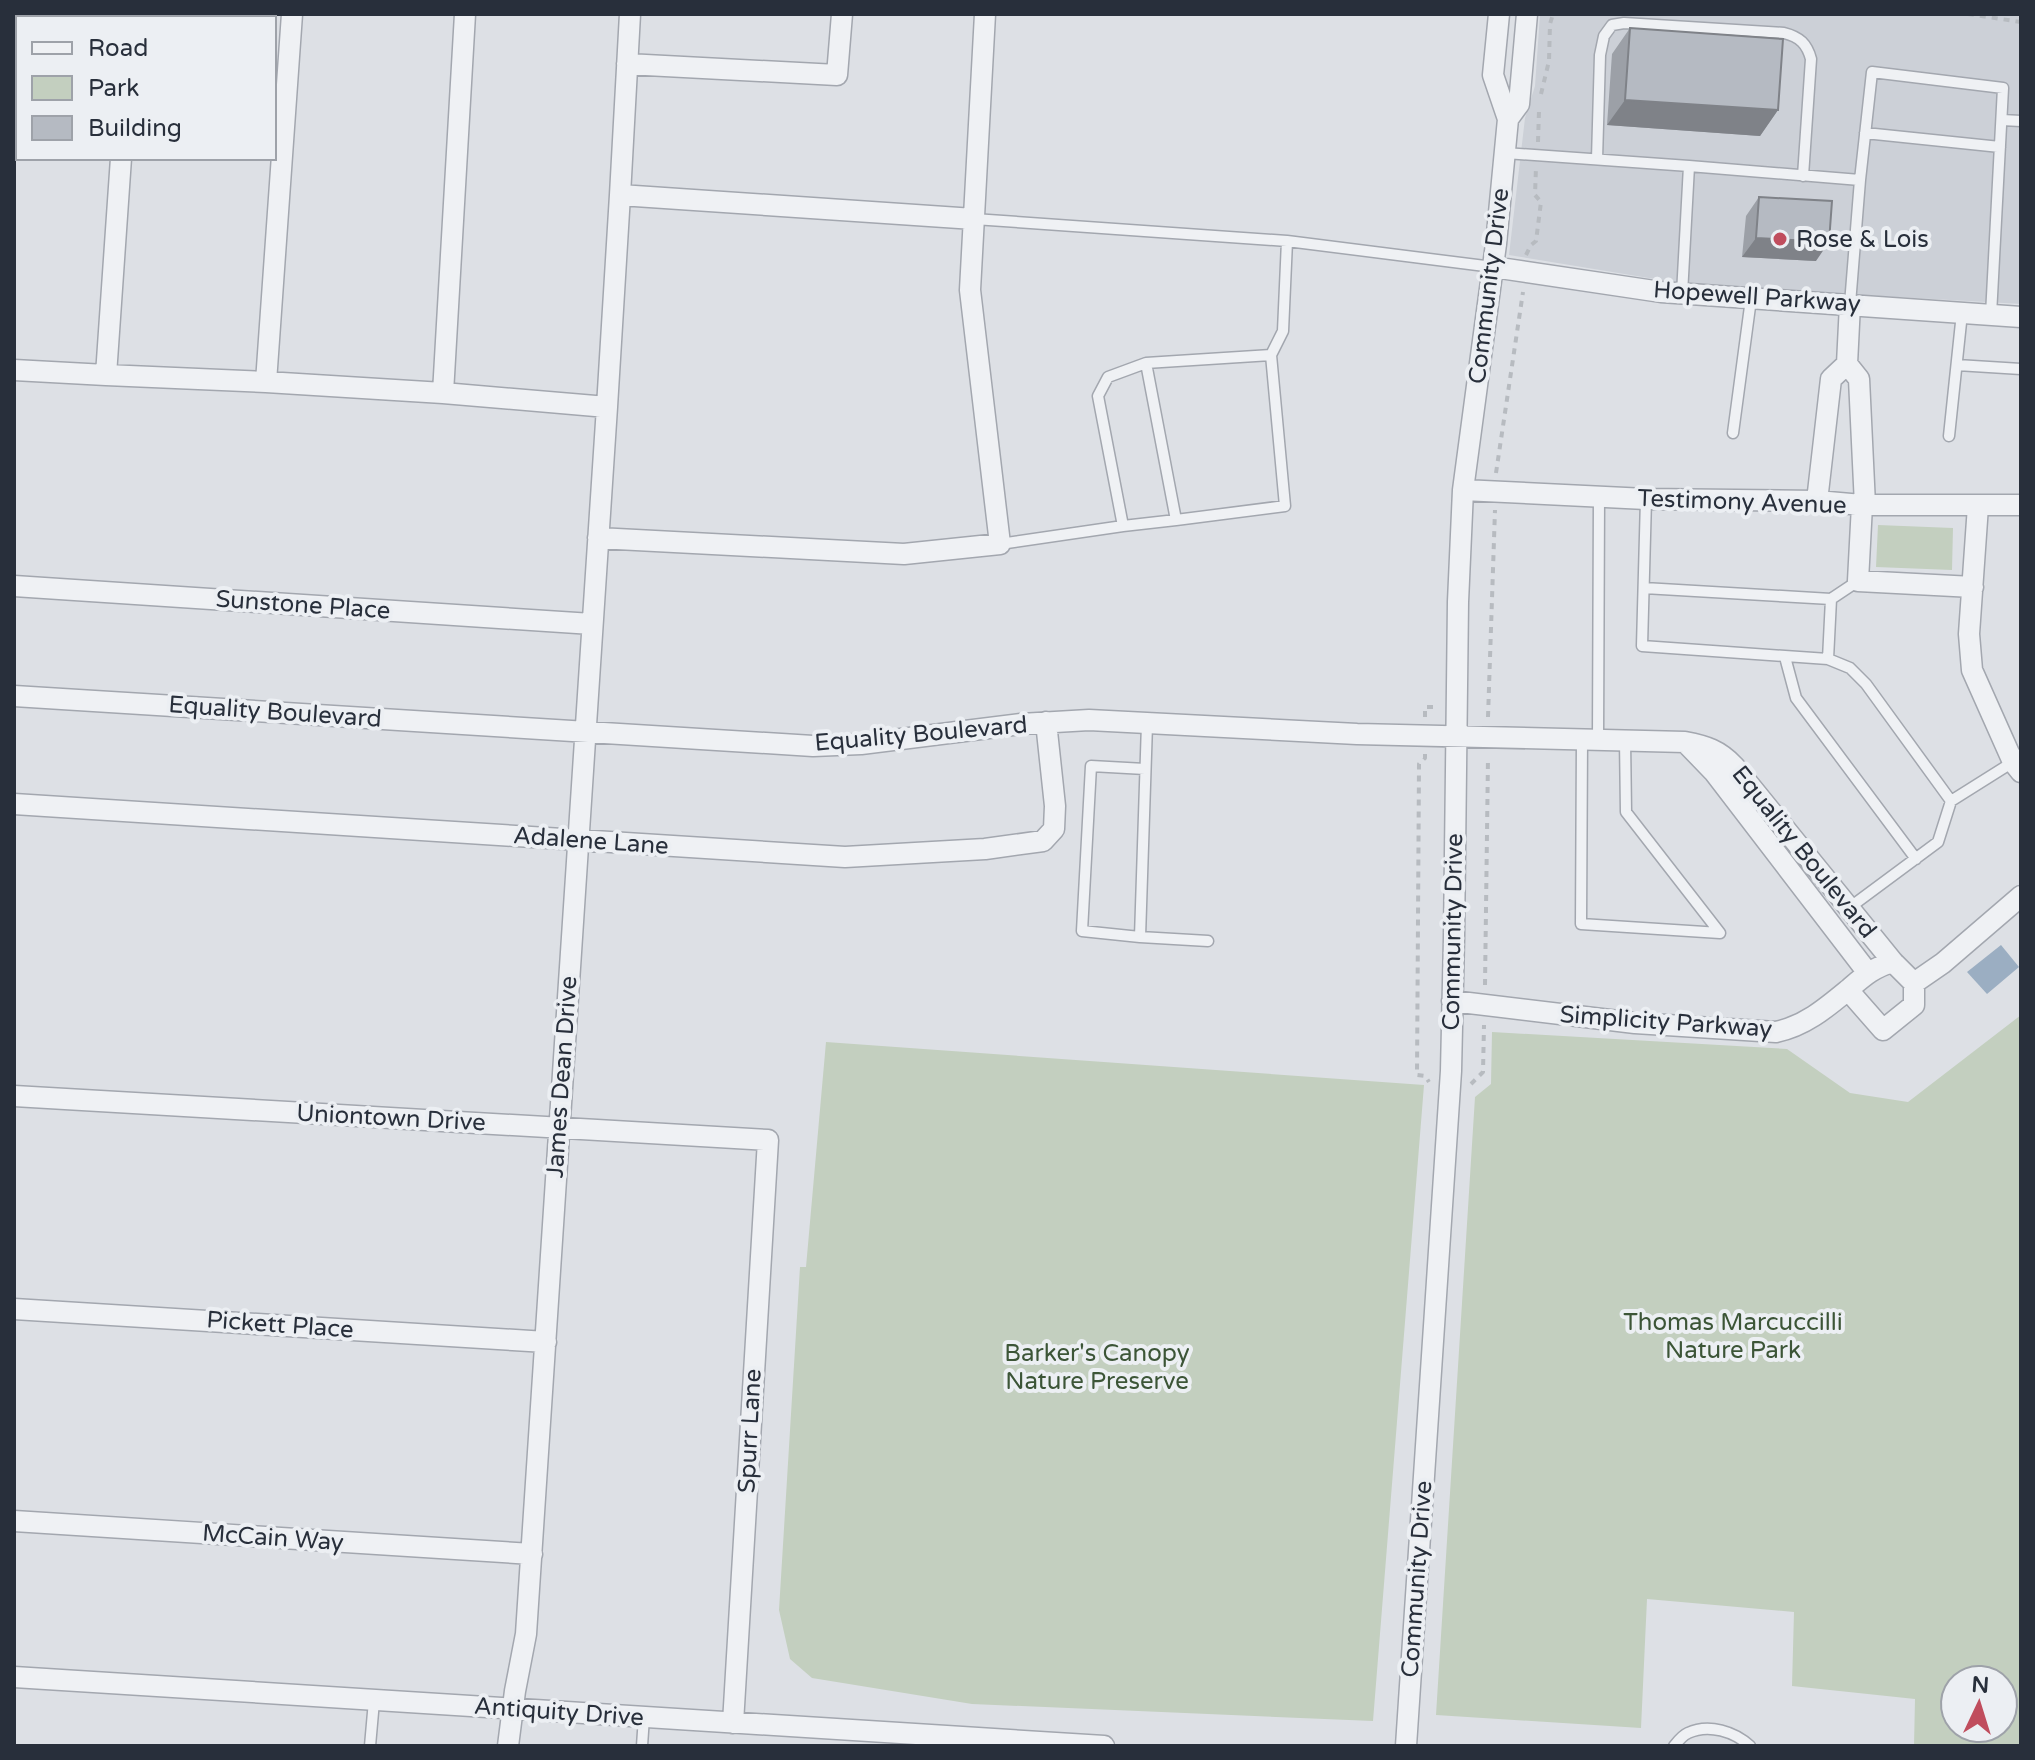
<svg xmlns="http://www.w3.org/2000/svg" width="2035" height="1760" viewBox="0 0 2035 1760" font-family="'Varela Round',sans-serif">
	<rect width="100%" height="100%" fill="#dde0e5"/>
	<path fill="#ccd0d7" d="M1540,14H2021V304L1738,288L1667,281L1509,255L1525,118L1535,86Z"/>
	<path fill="#c3cfbf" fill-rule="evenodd" d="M1878,525L1953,528L1952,570L1876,567Z
		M2021,1015V1746H1914L1915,1699L1792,1686L1794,1612L1647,1599L1641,1728L1436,1715L1475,1097L1491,1084L1492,1032L1787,1049L1850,1093L1908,1102ZM1955,1680H2003V1728H1955Z
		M826,1042L1424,1085L1373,1721L972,1704L812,1678L790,1659L779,1610L800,1267H806Z"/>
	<path fill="#9baec2" d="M2001,945L2019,967L1987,994L1967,972Z"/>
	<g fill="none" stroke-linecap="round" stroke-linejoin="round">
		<g stroke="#a3a7af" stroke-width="13">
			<path id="lane" d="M2002,120L2021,121
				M1865,133L2000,147
				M1505,153L1689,166
				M1597,159L1600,55L1604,36L1612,25L1624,23L1784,33C1800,37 1807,44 1811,59L1803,176
				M1860,180L1872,72L2003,88L1991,315
				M974,219L1287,241L1493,267
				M1682,294L1689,166L1860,180L1850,304
				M1271,355L1283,331L1287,241
				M1146,363L1271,355L1285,506L1176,520
				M1957,365L2021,369
				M1733,433L1751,299
				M1949,436L1962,313
				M1646,499L1642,646L1828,659L1850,668L1866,684L1951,801L2013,762L2021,754
				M1000,544L1123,526L1098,396L1108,377L1146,363L1176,520L1123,526
				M1644,588L1831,599
				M1785,657L1796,698L1916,859
				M1828,659L1831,599L1858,581
				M1147,724L1140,937L1208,941
				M1598,738L1599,497
				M1582,739L1581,924L1720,933L1626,812L1625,740
				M1849,908L1938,842L1951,801
				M1140,937L1082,931L1091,766L1145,769
				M370,1746L374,1701
				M642,1746L644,1717
				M1674,1746C1678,1741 1683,1735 1688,1733C1709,1723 1735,1732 1750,1746"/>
		</g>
		<g stroke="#a3a7af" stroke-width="23">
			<path id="street" d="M292,14L266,382L443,393
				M465,14L443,393L607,407L620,195
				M630,14L620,195L974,219
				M130,18V14
				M627,64L837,75L842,14
				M1508,119L1519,104L1527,14
				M121,158L106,375L266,382
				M1493,267L1661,292L2021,317
				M1850,304L1847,364L1859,379L1865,505
				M14,370L106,375
				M1463,490L1646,499L1817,501L1862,505H2021
				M1817,501L1831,379L1847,364
				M1862,505L1858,581L1973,587
				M1978,506L1969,634L1972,670L2013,762L2021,772
				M598,538L904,554L1000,544L970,290L985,14
				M14,586L592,624
				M14,696L813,746L861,744L1021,724L1089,720L1357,734L1685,742C1706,746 1719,750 1734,766L1893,962L1914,983L1943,963L2021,896
				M1685,742L1714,772L1868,973
				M14,804L845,857L985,849L1043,841L1054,829L1055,806L1046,722
				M1848,990L1883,1030L1914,1005V983
				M1452,1001L1635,1023L1776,1032C1805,1026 1826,1008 1849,989C1863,977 1874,967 1893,962
				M14,1096L768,1140L733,1723
				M14,1309L546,1342
				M14,1521L532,1554
				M14,1677L1104,1746
				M508,1746L515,1691L526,1634L607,407
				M1406,1746L1451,1071L1454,938L1458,602L1463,490L1496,244L1508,119L1493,75L1499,14"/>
		</g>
		<path stroke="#b7bbc0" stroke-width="4" stroke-dasharray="6 6" stroke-linecap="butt" d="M1968,14L2021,22
			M1541,94L1549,61L1550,24L1553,14
			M1538,142L1539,111
			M1526,255L1531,245L1536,241L1541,202L1535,195L1536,167
			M1496,473L1523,292
			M1425,717V707H1438
			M1488,717L1495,510
			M1425,754V758L1419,764L1417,1075L1425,1076L1429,1082
			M1485,985L1488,757
			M1471,1084L1483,1072L1484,1025"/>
		<use href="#lane" stroke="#eff1f4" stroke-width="10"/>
		<use href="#street" stroke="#eff1f4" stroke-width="20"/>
	</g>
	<path fill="#9ca0a7" d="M1630,28L1778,110L1760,136L1607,125L1612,54Z
		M1759,197L1816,261L1742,257L1746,216Z"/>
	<path fill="#7f8288" d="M1625,100L1778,110L1760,136L1607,125Z
		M1756,238L1829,242L1816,261L1742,257Z"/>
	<path fill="#b5bac2" stroke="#7f8288" stroke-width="2" d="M1630,28L1783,39L1778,110L1625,100Z
		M1759,197L1832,201L1829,242L1756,238Z"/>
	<circle fill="#c04d5d" stroke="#eceff3" stroke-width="3" cx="1780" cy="239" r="8"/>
	<g text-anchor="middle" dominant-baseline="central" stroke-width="8" stroke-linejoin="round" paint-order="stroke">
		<g font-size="24" fill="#282f3b" stroke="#eceff3" text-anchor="start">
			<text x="1796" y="239">Rose &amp; Lois</text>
		</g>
		<g font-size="24" fill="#282f3b" stroke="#eceff3">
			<text transform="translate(1489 286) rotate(-83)">Community Drive</text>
			<text transform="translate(1757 297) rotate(4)">Hopewell Parkway</text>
			<text transform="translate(1742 502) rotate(2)">Testimony Avenue</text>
			<text transform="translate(303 605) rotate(4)">Sunstone Place</text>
			<text transform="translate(275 712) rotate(4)">Equality Boulevard</text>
			<text transform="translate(921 734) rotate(-5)">Equality Boulevard</text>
			<text transform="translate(591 841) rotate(4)">Adalene Lane</text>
			<text transform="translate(1804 852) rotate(51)">Equality Boulevard</text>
			<text transform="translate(1453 932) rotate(-89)">Community Drive</text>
			<text transform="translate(1666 1022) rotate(4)">Simplicity Parkway</text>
			<text transform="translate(562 1077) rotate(-86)">James Dean Drive</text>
			<text transform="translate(391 1118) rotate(3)">Uniontown Drive</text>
			<text transform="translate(280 1325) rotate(4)">Pickett Place</text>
			<text transform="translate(750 1431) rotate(-87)">Spurr Lane</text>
			<text transform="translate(273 1538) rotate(4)">McCain Way</text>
			<text transform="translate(1417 1579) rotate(-86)">Community Drive</text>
			<text transform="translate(559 1712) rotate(4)">Antiquity Drive</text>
		</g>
		<g font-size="24" fill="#3c5537" stroke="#eceff3">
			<text x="1733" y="1322">Thomas Marcuccilli<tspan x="1733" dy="28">Nature Park</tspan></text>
			<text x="1097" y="1353">Barker's Canopy<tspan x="1097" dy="28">Nature Preserve</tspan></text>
		</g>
	</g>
	<rect width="2035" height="1760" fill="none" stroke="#282f3b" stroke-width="32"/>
	<rect x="16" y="16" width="260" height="144" fill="#eceff3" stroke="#9ea2a9" stroke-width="2"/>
	<rect x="32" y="42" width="40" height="12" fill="#eff1f4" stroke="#9ea2a9" stroke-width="2"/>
	<text x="88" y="56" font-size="24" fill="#282f3b">Road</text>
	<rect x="32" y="76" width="40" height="24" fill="#c3cfbf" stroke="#9ea2a9" stroke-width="2"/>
	<text x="88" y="96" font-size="24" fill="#282f3b">Park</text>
	<rect x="32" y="116" width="40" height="24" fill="#b5bac2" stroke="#9ea2a9" stroke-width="2"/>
	<text x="88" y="136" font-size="24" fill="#282f3b">Building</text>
	<g transform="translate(1979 1704) rotate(4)"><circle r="38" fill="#eceff3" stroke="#9ea2a9" stroke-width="2"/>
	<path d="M0-6L14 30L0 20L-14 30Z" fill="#c04d5d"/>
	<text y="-12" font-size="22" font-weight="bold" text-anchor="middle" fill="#282f3b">N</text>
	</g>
</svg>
